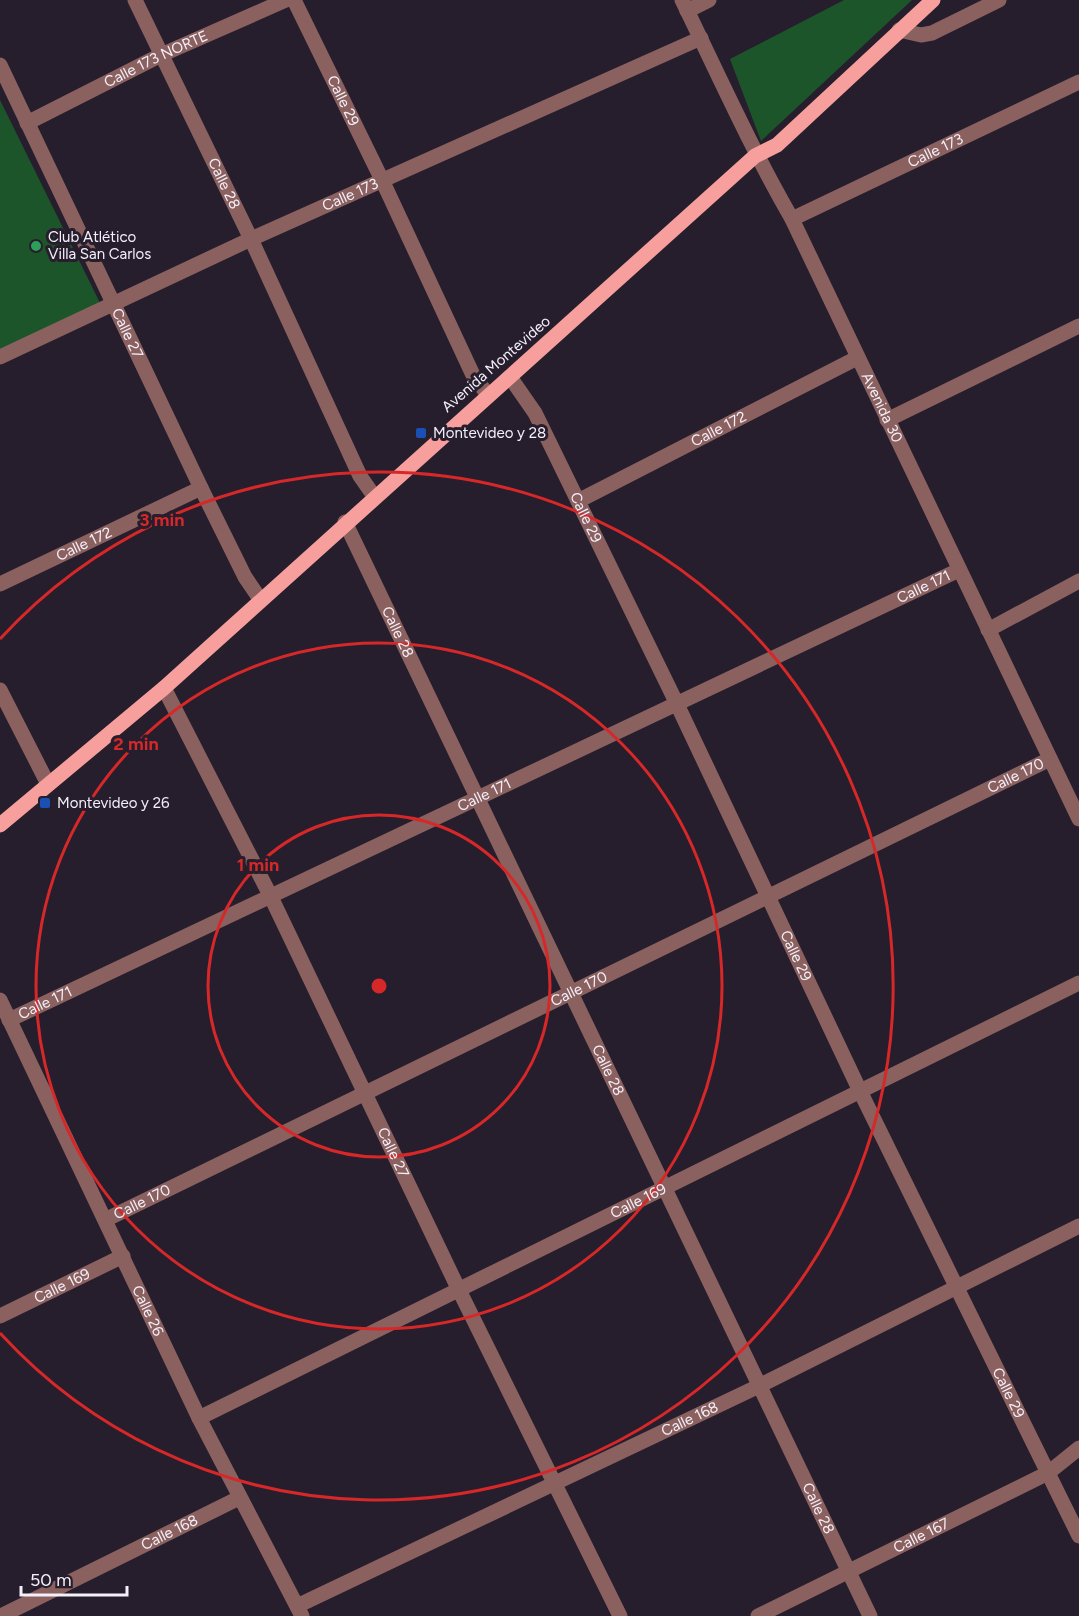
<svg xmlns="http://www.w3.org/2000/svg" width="1079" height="1616" viewBox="0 0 1079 1616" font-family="Figtree,sans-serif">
	<rect width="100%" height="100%" fill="#261e2d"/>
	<path fill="#1d552a" d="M844,0H912L761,141L730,59Z
		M0,100L101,305L0,351Z"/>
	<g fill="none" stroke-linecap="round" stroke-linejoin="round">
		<g stroke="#8b615f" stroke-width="15">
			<path id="s1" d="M135,0L251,239L360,476L374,496"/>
			<path id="s2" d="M294,0L383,182L473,375L488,395"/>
			<path id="s3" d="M682,0C718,74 751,148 792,219L1079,819"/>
			<path d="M687,11L709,0"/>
			<path d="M899,30L921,35L932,33L999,0"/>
			<path id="s4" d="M0,65L201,488L245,577L260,599"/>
			<path id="s5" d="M27,123L161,55L286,0"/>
			<path id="s6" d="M792,219L1079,82"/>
			<path id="s7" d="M0,357L251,239L701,38"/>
			<path id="s8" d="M510,377L535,413L676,702L860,1091L1079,1536"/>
			<path d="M887,420L1079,326"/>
			<path id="s9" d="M578,501L857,358"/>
			<path id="s10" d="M345,522L870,1616"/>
			<path id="s11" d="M0,584L201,488"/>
			<path d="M988,630L1079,581"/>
			<path id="s12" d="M164,688L271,897L458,1288L620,1616"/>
			<path d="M0,690L48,784"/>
			<path id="s13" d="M0,1000L199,1418L302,1616"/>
			<path id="s14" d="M9,1020L959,570"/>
			<path id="s15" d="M107,1219L1050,759"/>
			<path id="s16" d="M0,1316L123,1256"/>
			<path id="s17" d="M199,1418L1079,983"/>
			<path id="s18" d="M297,1606L759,1386L1079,1226"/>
			<path id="s19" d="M1,1616L239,1498"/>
			<path id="s20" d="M758,1616L1048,1473L1079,1448"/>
		</g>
		<path stroke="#f79f9c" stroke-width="15" d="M0,825L164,688L755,156L777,145L933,0"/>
	</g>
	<g fill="none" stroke="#d62828" stroke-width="3">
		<circle cx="379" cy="986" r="171"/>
		<circle cx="379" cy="986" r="343"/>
		<path d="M0 639A514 514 0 1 1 0 1333"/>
	</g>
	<circle fill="#2e9e5b" stroke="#261e2d" stroke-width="2" cx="36" cy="246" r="6"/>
	<g fill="#1a4fb4" stroke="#261e2d" stroke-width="2">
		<rect x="415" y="427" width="12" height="12" rx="3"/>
		<rect x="39" y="797" width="12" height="12" rx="3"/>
	</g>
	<g text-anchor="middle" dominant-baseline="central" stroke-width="6" stroke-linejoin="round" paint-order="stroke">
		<g font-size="15" fill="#f4effa" stroke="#261e2d">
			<text stroke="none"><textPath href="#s5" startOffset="144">Calle 173 NORTE</textPath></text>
			<text stroke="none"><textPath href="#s2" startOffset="112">Calle 29</textPath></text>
			<text stroke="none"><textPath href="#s6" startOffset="159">Calle 173</textPath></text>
			<text stroke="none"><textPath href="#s1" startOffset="204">Calle 28</textPath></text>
			<text stroke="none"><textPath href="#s7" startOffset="386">Calle 173</textPath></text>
			<text stroke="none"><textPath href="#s4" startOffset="297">Calle 27</textPath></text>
			<text transform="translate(496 364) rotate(-41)">Avenida Montevideo</text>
			<text stroke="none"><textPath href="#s3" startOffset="454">Avenida 30</textPath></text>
			<text stroke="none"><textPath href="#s9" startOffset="158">Calle 172</textPath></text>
			<text stroke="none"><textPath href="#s8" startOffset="160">Calle 29</textPath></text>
			<text stroke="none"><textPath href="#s11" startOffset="93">Calle 172</textPath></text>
			<text stroke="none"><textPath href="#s14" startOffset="1012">Calle 171</textPath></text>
			<text stroke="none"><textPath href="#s10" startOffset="122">Calle 28</textPath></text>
			<text stroke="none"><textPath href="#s15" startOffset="1011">Calle 170</textPath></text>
			<text stroke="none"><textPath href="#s14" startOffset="526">Calle 171</textPath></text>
			<text stroke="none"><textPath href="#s8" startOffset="646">Calle 29</textPath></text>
			<text stroke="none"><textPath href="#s15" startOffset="525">Calle 170</textPath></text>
			<text stroke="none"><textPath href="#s14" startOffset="40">Calle 171</textPath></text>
			<text stroke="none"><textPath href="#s10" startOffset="608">Calle 28</textPath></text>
			<text stroke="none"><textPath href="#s12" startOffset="518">Calle 27</textPath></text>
			<text stroke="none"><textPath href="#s17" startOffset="490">Calle 169</textPath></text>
			<text stroke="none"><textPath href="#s15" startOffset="39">Calle 170</textPath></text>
			<text stroke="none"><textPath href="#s16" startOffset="69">Calle 169</textPath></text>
			<text stroke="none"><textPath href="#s13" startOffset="344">Calle 26</textPath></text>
			<text stroke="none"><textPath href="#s8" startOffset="1132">Calle 29</textPath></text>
			<text stroke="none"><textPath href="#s18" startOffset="435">Calle 168</textPath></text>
			<text stroke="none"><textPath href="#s10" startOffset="1094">Calle 28</textPath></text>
			<text stroke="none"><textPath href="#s19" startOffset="188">Calle 168</textPath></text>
			<text stroke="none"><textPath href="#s20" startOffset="182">Calle 167</textPath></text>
		</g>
		<g font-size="15" fill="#f4effa" stroke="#261e2d" text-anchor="start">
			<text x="48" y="237">Club Atlético<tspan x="48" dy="17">Villa San Carlos</tspan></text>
			<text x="433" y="433">Montevideo y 28</text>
			<text x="57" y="803">Montevideo y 26</text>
		</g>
	</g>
	<circle cx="379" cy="986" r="9" fill="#d62828" stroke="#261e2d" stroke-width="3"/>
	<g font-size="18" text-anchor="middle" font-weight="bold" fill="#d62828" stroke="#261e2d" stroke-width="6" stroke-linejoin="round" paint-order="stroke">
		<text x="162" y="526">3 min</text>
		<text x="136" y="750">2 min</text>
		<text x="258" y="871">1 min</text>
	</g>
	<path d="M21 1586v9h106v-9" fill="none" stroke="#f4effa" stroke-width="3"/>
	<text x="30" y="1586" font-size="18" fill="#f4effa" stroke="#261e2d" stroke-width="4.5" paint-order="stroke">50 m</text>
</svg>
